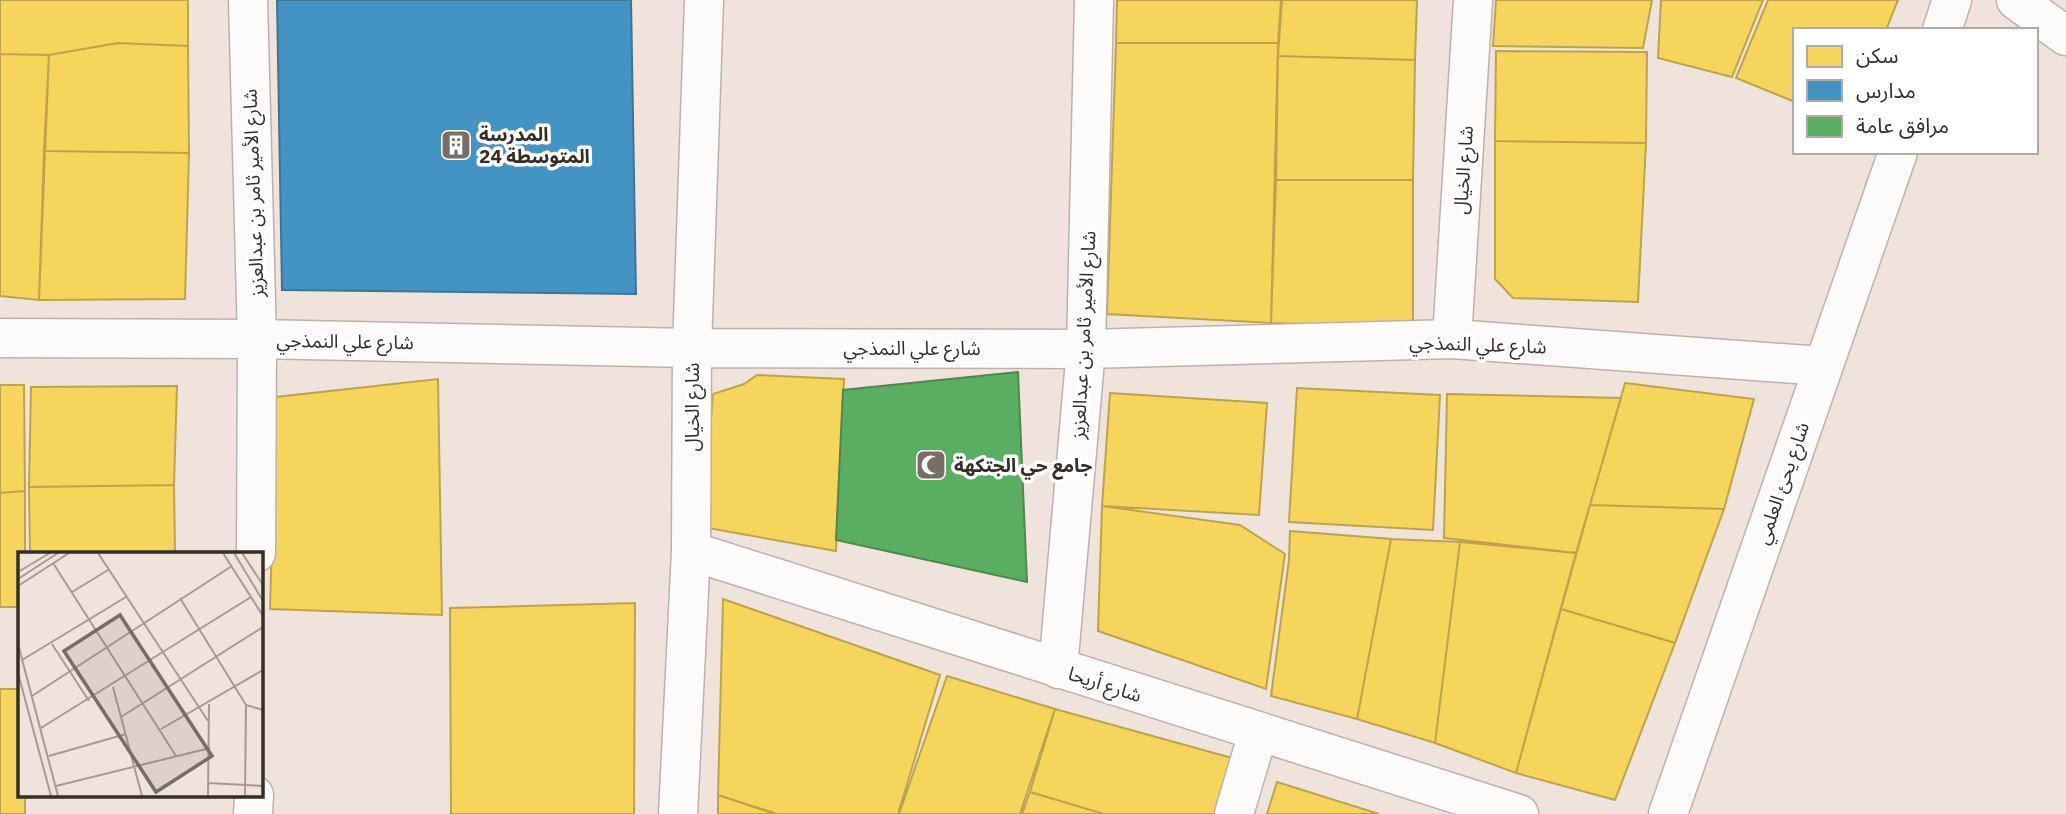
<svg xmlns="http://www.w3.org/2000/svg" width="2066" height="814" viewBox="0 0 2066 814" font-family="'IBM Plex Sans','Noto Sans Arabic',sans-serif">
	<rect width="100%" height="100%" fill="#f0e3db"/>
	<path fill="#f6d55c" stroke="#bda34c" stroke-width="2" d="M0,0H188V46L118,43L49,55L0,54Z
		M1117,0H1281L1278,43H1116Z
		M1282,0H1417L1415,60L1278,56Z
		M1496,0H1652L1643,48L1493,46Z
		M1661,0H1763L1732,77L1658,58Z
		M1768,0H1898L1886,30H1795V102L1736,78Z
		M118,43L188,46L189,153L44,151L49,55Z
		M1116,43H1278L1271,323L1107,314Z
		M1496,51L1647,52L1646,143L1495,141Z
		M0,54L49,55L39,300L0,296Z
		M1278,56L1415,60L1413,180H1276Z
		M1495,141L1646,143L1638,302L1513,298L1495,279Z
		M44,151L189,153L185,299L39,300Z
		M1276,180H1413V327L1271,323Z
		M757,375L844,379L836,551L702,527L713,394L744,384Z
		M438,379L442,615L270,609L276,397Z
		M1625,383L1754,399L1724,509L1590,505Z
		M0,385H24L25,491L0,493Z
		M177,386L174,485L29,487L31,387Z
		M1297,388L1440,395L1433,530L1289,522Z
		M1110,393L1267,403L1259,515L1102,506Z
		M1447,394L1621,398L1576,553L1444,538Z
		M174,485L175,553H30L29,487Z
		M25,491V553H19V607H0V493Z
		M1590,505L1724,509L1675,643L1561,609Z
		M1102,506L1240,525L1285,554L1266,689L1098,631Z
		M1290,531L1391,539L1357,719L1271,696L1289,560Z
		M1391,539L1460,542L1435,743L1357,719Z
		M1460,542L1576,553L1516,773L1435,743Z
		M723,599L940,675L898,814H777L718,795Z
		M635,603L634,814H451L450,608Z
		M1561,609L1675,643L1615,800L1516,773Z
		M947,676L1055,709L1020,814H899Z
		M0,689H19V795H25V814H0Z
		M1055,709L1232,758L1215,814H1104L1030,792Z
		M1277,782L1379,814H1267Z
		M1030,792L1104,814H1022Z
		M718,795L775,814H718Z"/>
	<path fill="#4393c3" stroke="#3f7494" stroke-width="2" d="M277,0H631L636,294L282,290Z"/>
	<path fill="#5aae61" stroke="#508750" stroke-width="2" d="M1018,372L1027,582L836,540L843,390Z"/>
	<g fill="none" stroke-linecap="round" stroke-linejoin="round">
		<g stroke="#bcb2ab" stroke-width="41">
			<path id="minor" d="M248,0L257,339L256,553
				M2016,0L2066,36
				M1942,30L1952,0
				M0,338L257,339L692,348L1086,349L1452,339L1822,366
				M1452,339L1473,0
				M691,551L1519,814
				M1058,669L1086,349L1094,0
				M253,814L254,795
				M678,814L691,551L692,348L704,0
				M1234,814L1258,733
				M1668,814L1898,152"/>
		</g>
		<use href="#minor" stroke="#fdfbfa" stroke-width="38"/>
	</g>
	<defs>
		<g id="building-square" transform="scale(1.575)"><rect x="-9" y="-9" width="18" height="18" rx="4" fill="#786d67" stroke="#fff"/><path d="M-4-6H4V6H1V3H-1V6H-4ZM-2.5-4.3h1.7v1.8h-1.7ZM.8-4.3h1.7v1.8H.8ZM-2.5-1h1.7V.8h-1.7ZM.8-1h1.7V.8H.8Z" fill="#fff"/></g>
		<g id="mosque-square" transform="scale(1.575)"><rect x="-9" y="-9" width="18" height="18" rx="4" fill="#786d67" stroke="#fff"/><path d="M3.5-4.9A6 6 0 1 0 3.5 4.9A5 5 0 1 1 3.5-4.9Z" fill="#fff"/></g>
	</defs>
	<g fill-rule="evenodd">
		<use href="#building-square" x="456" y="145"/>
		<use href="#mosque-square" x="931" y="465"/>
	</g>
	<g text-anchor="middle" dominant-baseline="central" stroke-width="7" stroke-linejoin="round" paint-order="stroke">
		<g font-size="19" font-weight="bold" fill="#372d28" stroke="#fff" text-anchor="start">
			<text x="479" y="134">المدرسة<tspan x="479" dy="22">المتوسطة 24</tspan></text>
			<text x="954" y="465">جامع حي الجتكهة</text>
		</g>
		<g font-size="19" fill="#372d28" stroke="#fff">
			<text transform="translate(1463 170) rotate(-86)">شارع الخيال</text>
			<text transform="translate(253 193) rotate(-92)">شارع الأمير ثامر بن عبدالعزيز</text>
			<text transform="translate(1083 335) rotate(-87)">شارع الأمير ثامر بن عبدالعزيز</text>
			<text transform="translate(345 341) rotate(1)">شارع علي النمذجي</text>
			<text transform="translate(1478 344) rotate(2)">شارع علي النمذجي</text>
			<text x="912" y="348">شارع علي النمذجي</text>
			<text transform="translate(692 407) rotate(-90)">شارع الخيال</text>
			<text transform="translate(1782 483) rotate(-71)">شارع يحئ العلمي</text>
			<text transform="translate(1105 684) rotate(18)">شارع أريحا</text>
		</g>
	</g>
	<g transform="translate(18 552)">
		<rect width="245" height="245" fill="#f0e3db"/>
		<path fill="none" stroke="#a69a93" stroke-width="2" d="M80,1L190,169M205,1L245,64M216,1L245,49M224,1L245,33M35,11L158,204M0,20L32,1M0,27L40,1M0,34L51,1M54,40L90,18M162,46L228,153L245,158M0,92L40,244M34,92L71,149M4,108L108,45M0,121L33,244M95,135L124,244M14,144L214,14M103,165L245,75M23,176L233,45M143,177L245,118M31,204L108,182M190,231L245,234M38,234L192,196M190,244L191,152M227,244L228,153"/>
		<path fill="#786d67" fill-opacity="0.15" stroke="#786d67" stroke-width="3.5" d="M102,63L194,204L138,240L46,99Z"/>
		<rect width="245" height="245" fill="none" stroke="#372d28" stroke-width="3.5"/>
	</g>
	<rect x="1793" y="28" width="245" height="126" fill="#ffffff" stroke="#afaba9" stroke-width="2"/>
	<rect x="1807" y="46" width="35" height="21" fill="#f6d55c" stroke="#afaba9" stroke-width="2"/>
	<text x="1856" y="63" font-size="21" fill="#372d28">سكن</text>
	<rect x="1807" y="80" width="35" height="21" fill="#4393c3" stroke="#afaba9" stroke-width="2"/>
	<text x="1856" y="98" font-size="21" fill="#372d28">مدارس</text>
	<rect x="1807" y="116" width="35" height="21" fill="#5aae61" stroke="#afaba9" stroke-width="2"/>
	<text x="1856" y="133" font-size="21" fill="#372d28">مرافق عامة</text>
</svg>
